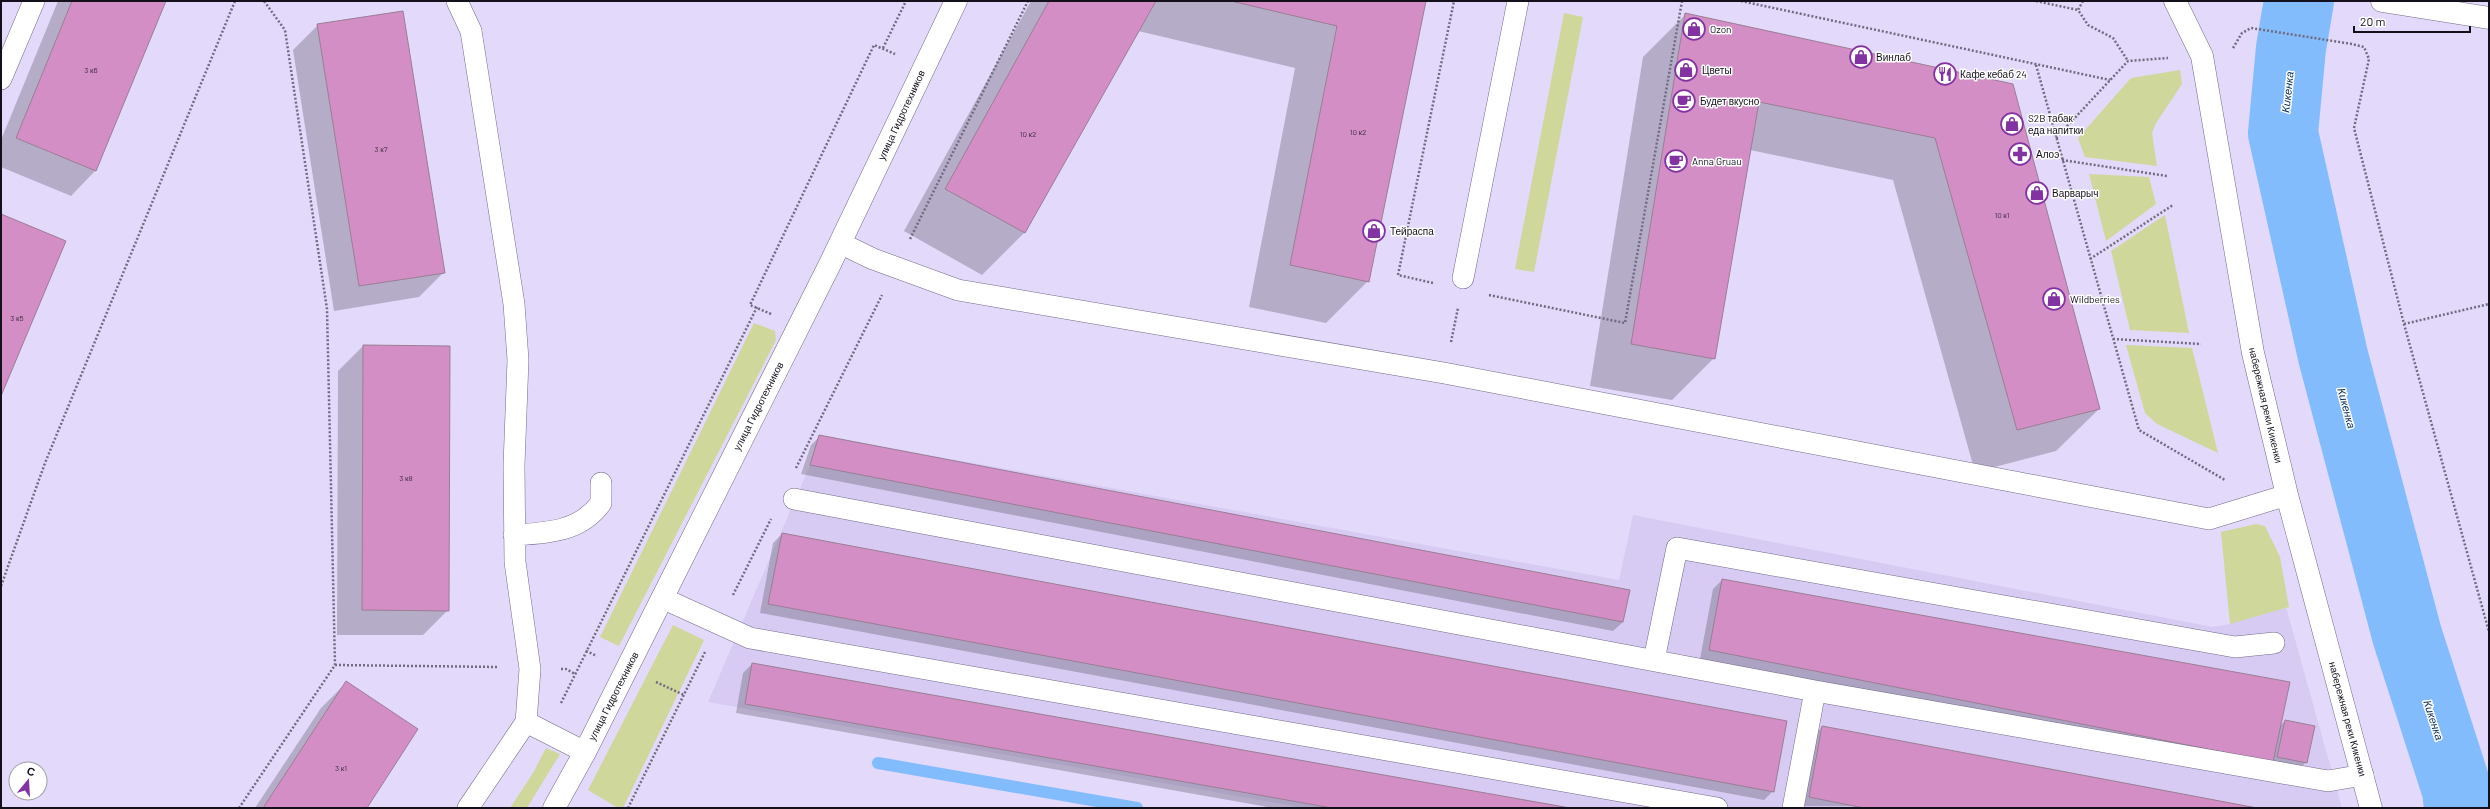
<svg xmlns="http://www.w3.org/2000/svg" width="2490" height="809" viewBox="0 0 2490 809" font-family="Barlow,sans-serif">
	<rect width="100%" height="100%" fill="#e3d9fb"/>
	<path fill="#d7cbf3" d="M819,435L1619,580L1633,515L2213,627L2230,624L2286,607L2342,808H1305L708,702L810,465Z"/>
	<path fill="#d0d79a" d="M1564,13L1583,17L1534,272L1515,269Z
		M2180,70L2182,84L2156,123L2152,133L2157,166L2085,157L2078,138L2131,78Z
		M2089,174L2149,177L2156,204L2106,241Z
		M2165,215L2189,333L2130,330L2111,251Z
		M754,323L775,331L776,340L619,646L600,637Z
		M2126,345L2192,348L2218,453L2157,424L2145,413Z
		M2256,524L2265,526L2280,557L2289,607L2230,624L2221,532Z
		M673,625L704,640L623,808H618L588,790Z
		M546,748L560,754L527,808H510L533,773Z"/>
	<path fill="#0003" d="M58,1H165L96,170L71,196L1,167V140Z
		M1031,1H1425L1368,281L1326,323L1249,307L1295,68L1138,31L1024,233L982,275L904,231Z
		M1685,15L2012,85L2099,409L2056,451L1975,472L1893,180L1750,150L1714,358L1672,400L1590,386L1643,57Z
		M318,25L444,272L419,297L334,311L293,50Z
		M363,346L448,610L423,635H337L338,371Z
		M820,436L1623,622L1613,631L801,474L811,445Z
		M782,534L1773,791L1764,800L760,613L773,543Z
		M1722,580L2279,727L2285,721L2306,762L2297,771L1700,659L1713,589Z
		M752,664L1564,808H1274L736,713L743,673Z
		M346,683L366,808H255L321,708Z
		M1822,727L2252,808L1800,806L1813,736Z"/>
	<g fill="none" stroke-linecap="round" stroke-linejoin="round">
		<path stroke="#82bcfd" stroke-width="12" d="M878,763L1137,808"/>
		<path stroke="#82bcfd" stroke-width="70" d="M2299,1L2291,48L2283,133L2333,356L2407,635L2457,790L2459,808"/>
	</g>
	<path fill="#d38ec6" stroke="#9a7e94" d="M72,1H166L96,171L16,138Z
		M1049,1H1156L1025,233L945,189Z
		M1231,1H1426L1369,282L1290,265L1337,26Z
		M403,11L445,273L359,286L317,24Z
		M1685,13L2013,84L2100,409L2017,430L1935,138L1759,102L1715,359L1631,344Z
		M1,214L66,241L1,396Z
		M363,345L450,346L449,611L362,610Z
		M819,435L1630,590L1623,622L810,465Z
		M782,533L1787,721L1774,792L768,604Z
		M1722,579L2290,682L2273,762L1709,650Z
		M752,663L1570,808H1332L745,704Z
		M346,681L418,729L367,808H263Z
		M2285,720L2315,726L2307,763L2277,757Z
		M1822,726L2257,808H1864L1809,797Z"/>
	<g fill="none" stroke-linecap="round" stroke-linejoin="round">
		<g stroke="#736a87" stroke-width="22">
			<path id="lane" d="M457,1L471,31L514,304L518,360L514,465L515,562L530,669L526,722L468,808
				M1,79L34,1
				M840,243L873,259L958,290L1444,373L2209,519L2287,495
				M1463,278L1518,1
				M794,499L1815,691L2328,781L2363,775
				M514,535C547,533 580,532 601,503V483
				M662,598L750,638L1717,808
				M1654,660L1677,548L2235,647L2274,643
				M526,722L585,752
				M1793,808L1815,691"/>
		</g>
		<g stroke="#736a87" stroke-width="23">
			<path id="street" d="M2175,1L2202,56L2253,353L2287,495L2371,808
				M2382,1L2489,18
				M554,808L585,752L830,264L956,1"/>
		</g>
		<path stroke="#716b80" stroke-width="2.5" stroke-dasharray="2 2" stroke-linecap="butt" d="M1741,1L2110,80
			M2036,1L2078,10
			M2083,1L2078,10L2088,25L2113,38L2128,61
			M883,48L906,1
			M2233,48L2242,33L2251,28L2352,44L2364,47L2369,59L2354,128L2404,324L2489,632
			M2036,65L2139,430L2225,480
			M2056,138L2128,61L2168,58
			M2062,160L2167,176
			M910,239L1028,1
			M2090,259L2173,205
			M1433,283L1398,275L1454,1
			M1489,295L1625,323L1682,1
			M771,314L750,305L874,45L895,54
			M2404,324L2489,304
			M2113,339L2201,344
			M1451,342L1458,308
			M796,468L882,295
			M1,586L45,463L235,1
			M733,595L771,519
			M586,651L597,656
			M335,665L499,667
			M561,669H566L575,674
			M656,682L684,695
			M561,703L757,307
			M239,808L335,665L327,309L285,30L264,1
			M628,808L705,652"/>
		<use href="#lane" stroke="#fff" stroke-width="21"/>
		<use href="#street" stroke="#fff" stroke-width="22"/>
	</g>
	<defs>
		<g id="shop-ring" transform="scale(1.15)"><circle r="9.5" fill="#fff" stroke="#8332a1" stroke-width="1.5"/><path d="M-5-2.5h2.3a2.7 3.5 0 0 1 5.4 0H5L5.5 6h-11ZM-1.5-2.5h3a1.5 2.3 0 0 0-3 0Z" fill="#8332a1"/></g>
		<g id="restaurant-ring" transform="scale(1.15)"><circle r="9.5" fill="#fff" stroke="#8332a1" stroke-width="1.5"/><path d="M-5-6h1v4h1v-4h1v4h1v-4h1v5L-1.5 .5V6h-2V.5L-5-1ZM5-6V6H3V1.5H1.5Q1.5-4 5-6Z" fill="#8332a1"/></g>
		<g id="cafe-ring" transform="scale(1.15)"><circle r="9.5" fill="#fff" stroke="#8332a1" stroke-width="1.5"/><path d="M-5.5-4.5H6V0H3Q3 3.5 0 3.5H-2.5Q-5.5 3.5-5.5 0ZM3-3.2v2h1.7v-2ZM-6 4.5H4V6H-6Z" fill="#8332a1"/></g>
		<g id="pharmacy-ring" transform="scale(1.15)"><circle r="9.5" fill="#fff" stroke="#8332a1" stroke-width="1.5"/><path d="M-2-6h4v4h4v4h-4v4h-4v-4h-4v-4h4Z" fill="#8332a1"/></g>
	</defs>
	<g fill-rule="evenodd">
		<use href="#shop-ring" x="1694" y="29"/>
		<use href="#shop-ring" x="1861" y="57"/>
		<use href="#shop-ring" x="1686" y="70"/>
		<use href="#restaurant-ring" x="1945" y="74"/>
		<use href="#cafe-ring" x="1684" y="101"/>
		<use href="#shop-ring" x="2012" y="124"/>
		<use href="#pharmacy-ring" x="2020" y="154"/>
		<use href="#cafe-ring" x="1676" y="161"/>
		<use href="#shop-ring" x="2037" y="193"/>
		<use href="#shop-ring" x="1374" y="231"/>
		<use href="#shop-ring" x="2054" y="299"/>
	</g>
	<g text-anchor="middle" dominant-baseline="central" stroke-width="3" stroke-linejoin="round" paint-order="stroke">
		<g font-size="8" fill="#443046">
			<text x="91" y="70">3 к6</text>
			<text x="1358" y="132">10 к2</text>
			<text x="1028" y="134">10 к2</text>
			<text x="381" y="149">3 к7</text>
			<text x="2002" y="215">10 к1</text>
			<text x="17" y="318">3 к5</text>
			<text x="406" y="478">3 к8</text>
			<text x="341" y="768">3 к1</text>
		</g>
		<g font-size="10" fill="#14101b" stroke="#fff" text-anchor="start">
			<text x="1710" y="29">Ozon</text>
			<text x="1876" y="57">Винлаб</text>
			<text x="1702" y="70">Цветы</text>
			<text x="1960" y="74">Кафе кебаб 24</text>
			<text x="1700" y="101">Будет вкусно</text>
			<text x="2028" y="118">S2B табак<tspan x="2028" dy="12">еда напитки</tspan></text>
			<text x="2036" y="154">Алоэ</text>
			<text x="1692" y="161">Anna Gruau</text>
			<text x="2052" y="193">Варварыч</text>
			<text x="1390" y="231">Тейраспа</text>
			<text x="2070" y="299">Wildberries</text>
		</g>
		<g font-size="10" fill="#14101b" stroke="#fff">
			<text transform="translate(901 115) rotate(-65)">улица Гидротехников</text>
			<text transform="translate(2266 405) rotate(77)">набережная реки Кикенки</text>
			<text transform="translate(758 406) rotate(-63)">улица Гидротехников</text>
			<text transform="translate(613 696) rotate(-63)">улица Гидротехников</text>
			<text transform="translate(2348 719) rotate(75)">набережная реки Кикенки</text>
		</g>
		<g font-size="11" font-style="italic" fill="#022c54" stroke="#fff">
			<text transform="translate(2287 92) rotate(-84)">Кикенка</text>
			<text transform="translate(2347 408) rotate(75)">Кикенка</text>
			<text transform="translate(2434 720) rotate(72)">Кикенка</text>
		</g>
	</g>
	<rect width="2490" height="809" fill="none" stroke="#14101b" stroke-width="4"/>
	<g transform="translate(28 781) rotate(18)"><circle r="19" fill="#ffffff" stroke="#a19fa4"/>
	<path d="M0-3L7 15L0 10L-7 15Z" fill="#8332a1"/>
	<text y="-6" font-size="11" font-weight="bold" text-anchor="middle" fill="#14101b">С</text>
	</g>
	<path d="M2354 26v6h116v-6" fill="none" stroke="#14101b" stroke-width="2"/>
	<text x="2360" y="26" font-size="12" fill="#14101b" stroke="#ffffff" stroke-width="3" paint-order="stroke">20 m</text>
</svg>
